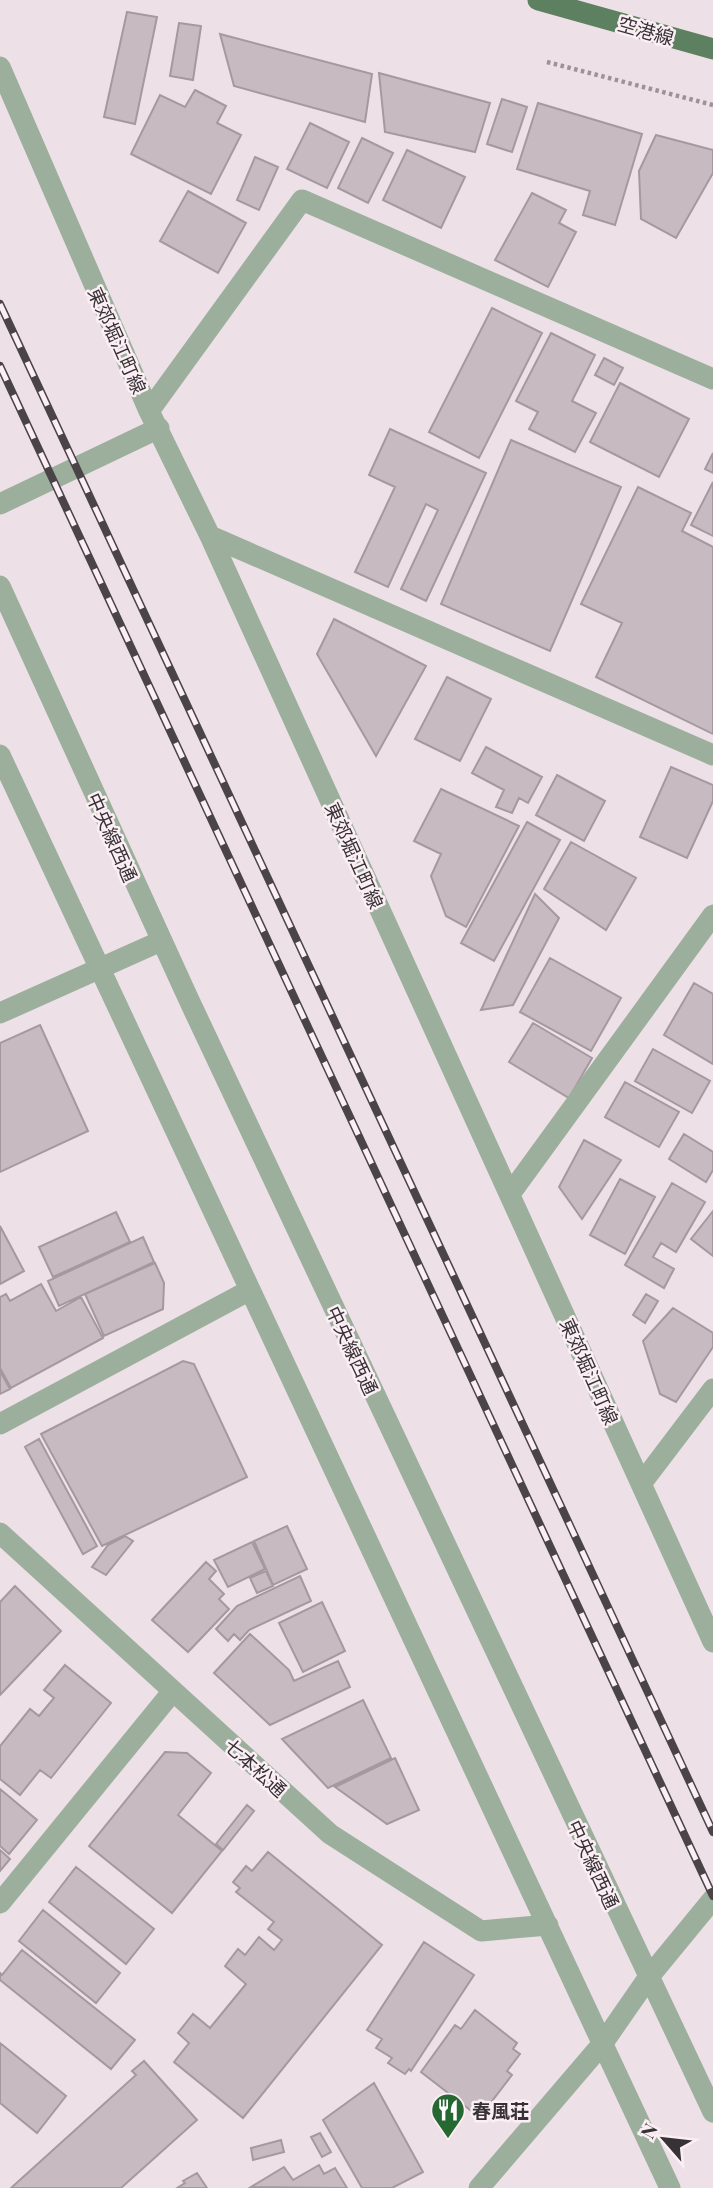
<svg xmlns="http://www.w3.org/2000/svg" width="713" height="2188" viewBox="0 0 713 2188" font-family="'Playfair Display','Noto Sans JP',serif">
	<rect width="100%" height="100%" fill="#ede1e7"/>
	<path fill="#c7bbc1" stroke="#a5999f" stroke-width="2" d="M127,12L157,17L135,124L104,117Z
		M179,23L201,26L193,80L170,76Z
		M220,34L372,74L365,122L234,86Z
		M379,73L490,103L475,152L385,132Z
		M195,90L226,106L217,123L241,135L211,194L131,154L160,95L185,107Z
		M502,99L527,107L512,152L487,144Z
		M538,103L642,134L615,225L583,215L590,191L517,169Z
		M310,123L349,142L327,188L287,169Z
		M656,135L713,150V173L676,238L641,219L639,171Z
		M362,138L393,153L368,203L338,188Z
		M407,150L465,177L441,228L383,200Z
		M255,157L278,167L259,210L237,200Z
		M188,191L246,223L218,273L160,241Z
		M532,193L566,210L559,223L576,232L548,287L495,260Z
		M492,308L542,333L479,458L429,432Z
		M551,333L595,355L572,401L596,413L575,452L529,429L538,412L516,401Z
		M604,358L623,368L614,385L595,375Z
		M620,383L689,419L659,477L590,442Z
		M390,429L486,473L426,601L401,589L438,510L426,504L388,587L355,572L395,487L369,475Z
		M511,440L621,487L550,651L441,604Z
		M713,453V473L705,469Z
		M713,482V536L691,525Z
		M638,487L691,513L682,531L713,547V734L596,677L622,623L581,604Z
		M334,619L426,666L376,756L317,654Z
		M447,677L491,699L460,761L415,739Z
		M486,747L542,777L528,803L519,798L512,813L496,807L504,790L472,773Z
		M671,767L713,785V801L687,858L640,837Z
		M557,775L605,801L584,841L536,815Z
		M441,789L519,826L466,927L446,916L431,876L441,854L414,841Z
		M527,822L560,840L494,961L461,943Z
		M571,842L636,878L606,930L544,889Z
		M535,894L559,918L513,1005L481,1010Z
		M550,958L621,998L591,1051L520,1012Z
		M694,983L713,994V1064L664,1035Z
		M533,1023L592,1058L569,1098L509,1062Z
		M40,1025L88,1131L0,1172V1043Z
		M653,1049L710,1081L692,1113L635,1081Z
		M625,1082L679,1112L659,1147L605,1117Z
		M684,1134L713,1152V1170L706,1182L669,1159Z
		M584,1140L621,1160L582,1219L559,1187Z
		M620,1179L655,1197L625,1254L590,1235Z
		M672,1183L705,1202L676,1252L661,1243L653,1257L674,1269L664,1288L625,1265Z
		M713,1211V1256L691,1239Z
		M116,1212L130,1242L53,1277L39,1247Z
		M0,1226L24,1271L0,1284Z
		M143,1237L154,1262L59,1306L48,1281Z
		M155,1263L164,1283L163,1309L104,1336L85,1294Z
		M41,1284L56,1311L81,1297L103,1338L11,1388L0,1368V1297L6,1294L10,1301Z
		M646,1294L658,1301L645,1323L633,1315Z
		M673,1308L713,1333V1347L676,1402L660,1394L643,1341Z
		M183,1361L194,1364L247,1477L102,1546L41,1434Z
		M0,1371L10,1389L0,1394Z
		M39,1439L97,1546L83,1554L25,1447Z
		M287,1526L307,1569L273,1585L254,1541Z
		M125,1536L133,1541L106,1575L92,1567L108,1545Z
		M252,1542L265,1569L228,1587L214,1560Z
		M206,1562L216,1571L209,1579L224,1594L219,1599L229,1609L188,1652L152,1620Z
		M266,1571L273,1586L257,1593L250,1578Z
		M300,1576L311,1601L249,1630L240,1640L234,1634L228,1641L216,1629L237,1606Z
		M15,1586L61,1631L0,1695V1602Z
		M322,1602L345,1651L303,1672L279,1623Z
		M250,1634L289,1670L294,1681L338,1661L350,1687L270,1725L214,1673Z
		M65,1665L111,1703L51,1778L40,1770L20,1795L0,1779V1746L30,1709L39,1716L54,1698L44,1690Z
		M363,1700L391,1758L328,1788L282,1739Z
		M165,1752L187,1753L211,1773L178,1815L222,1851L172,1913L89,1846Z
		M395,1758L419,1810L387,1824L335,1787Z
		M0,1789L37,1820L9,1854L0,1846Z
		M247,1805L254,1811L223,1850L216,1844Z
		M0,1850L10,1859L0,1871Z
		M268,1852L382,1945L243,2118L174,2062L189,2043L178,2033L193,2014L210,2028L246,1984L225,1966L238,1949L245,1955L259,1937L274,1950L282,1940L268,1929L274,1922L236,1892L240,1888L233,1882L246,1866L252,1871Z
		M76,1867L154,1929L126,1964L49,1902Z
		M43,1910L120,1973L96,2003L19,1941Z
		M424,1942L474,1975L411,2071L409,2069L405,2074L388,2063L392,2058L376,2048L382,2039L367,2030Z
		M22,1950L135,2040L111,2069L0,1980V1973L2,1975Z
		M475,2010L517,2043L513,2049L520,2054L507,2071L512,2075L482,2114L477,2110L474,2113L421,2072L455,2025L461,2029Z
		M0,2043L66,2096L37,2133L0,2103Z
		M144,2061L197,2120L121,2188H11L136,2075L132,2071Z
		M374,2083L423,2172L392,2188H362L323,2120Z
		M320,2133L331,2152L322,2157L311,2137Z
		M281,2140L284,2152L253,2160L251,2148Z
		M319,2165L324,2174L335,2168L347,2188L251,2187L284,2167L293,2180Z
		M197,2173L207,2188H177L185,2183L183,2181Z"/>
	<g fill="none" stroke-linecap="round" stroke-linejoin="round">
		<path stroke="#9c9397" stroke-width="4.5" stroke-dasharray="3.5 3.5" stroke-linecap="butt" d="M547,62L713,105"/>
		<path stroke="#9caf9d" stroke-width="21" d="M0,67L149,411L210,536L713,1642
			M149,411L302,200L713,379
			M0,504L159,428
			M210,536L713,755
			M0,586L189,1000L713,2112
			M0,755L670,2188
			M0,1013L161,941
			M510,1194L713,915
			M0,1424L250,1290
			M641,1484L713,1389
			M0,1533L330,1834L481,1931L548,1925
			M0,1903L173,1691
			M479,2188L603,2043L648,1978L713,1899"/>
		<path stroke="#5d8160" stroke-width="21" d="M538,0L713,49"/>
		<g stroke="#4a4448" stroke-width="8">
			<path id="rail" d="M0,304L713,1832
				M0,366L713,1896"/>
		</g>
		<use href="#rail" stroke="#fbeef4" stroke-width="5" stroke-dasharray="16" stroke-linecap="butt"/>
	</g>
	<defs>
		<g id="restaurant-pin" transform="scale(1.75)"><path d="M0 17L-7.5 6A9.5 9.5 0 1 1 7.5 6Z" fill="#266832" stroke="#fbeef4"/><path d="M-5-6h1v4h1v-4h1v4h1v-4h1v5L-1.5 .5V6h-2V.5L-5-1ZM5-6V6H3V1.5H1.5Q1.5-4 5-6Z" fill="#fff"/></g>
	</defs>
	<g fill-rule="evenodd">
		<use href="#restaurant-pin" x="448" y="2110"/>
	</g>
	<g text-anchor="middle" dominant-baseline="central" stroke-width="5" stroke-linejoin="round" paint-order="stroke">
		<g font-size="19" fill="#373235" stroke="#fbeef4">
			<text transform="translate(646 30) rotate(16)">空港線</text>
			<text transform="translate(118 340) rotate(66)">東郊堀江町線</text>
			<text transform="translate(113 837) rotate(66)">中央線西通</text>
			<text transform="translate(355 855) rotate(66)">東郊堀江町線</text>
			<text transform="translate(353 1350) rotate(65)">中央線西通</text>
			<text transform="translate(590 1371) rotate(66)">東郊堀江町線</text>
			<text transform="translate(256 1767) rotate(42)">七本松通</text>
			<text transform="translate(594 1864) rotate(65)">中央線西通</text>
		</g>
		<g font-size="19" font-weight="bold" fill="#373235" stroke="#fbeef4" text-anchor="start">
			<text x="472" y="2110">春風荘</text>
		</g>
	</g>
	<g transform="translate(664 2139) rotate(298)" stroke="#fbeef4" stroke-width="5" paint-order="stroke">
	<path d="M0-5L12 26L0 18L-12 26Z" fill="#373235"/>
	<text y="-10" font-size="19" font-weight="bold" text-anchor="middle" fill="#373235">N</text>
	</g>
</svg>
